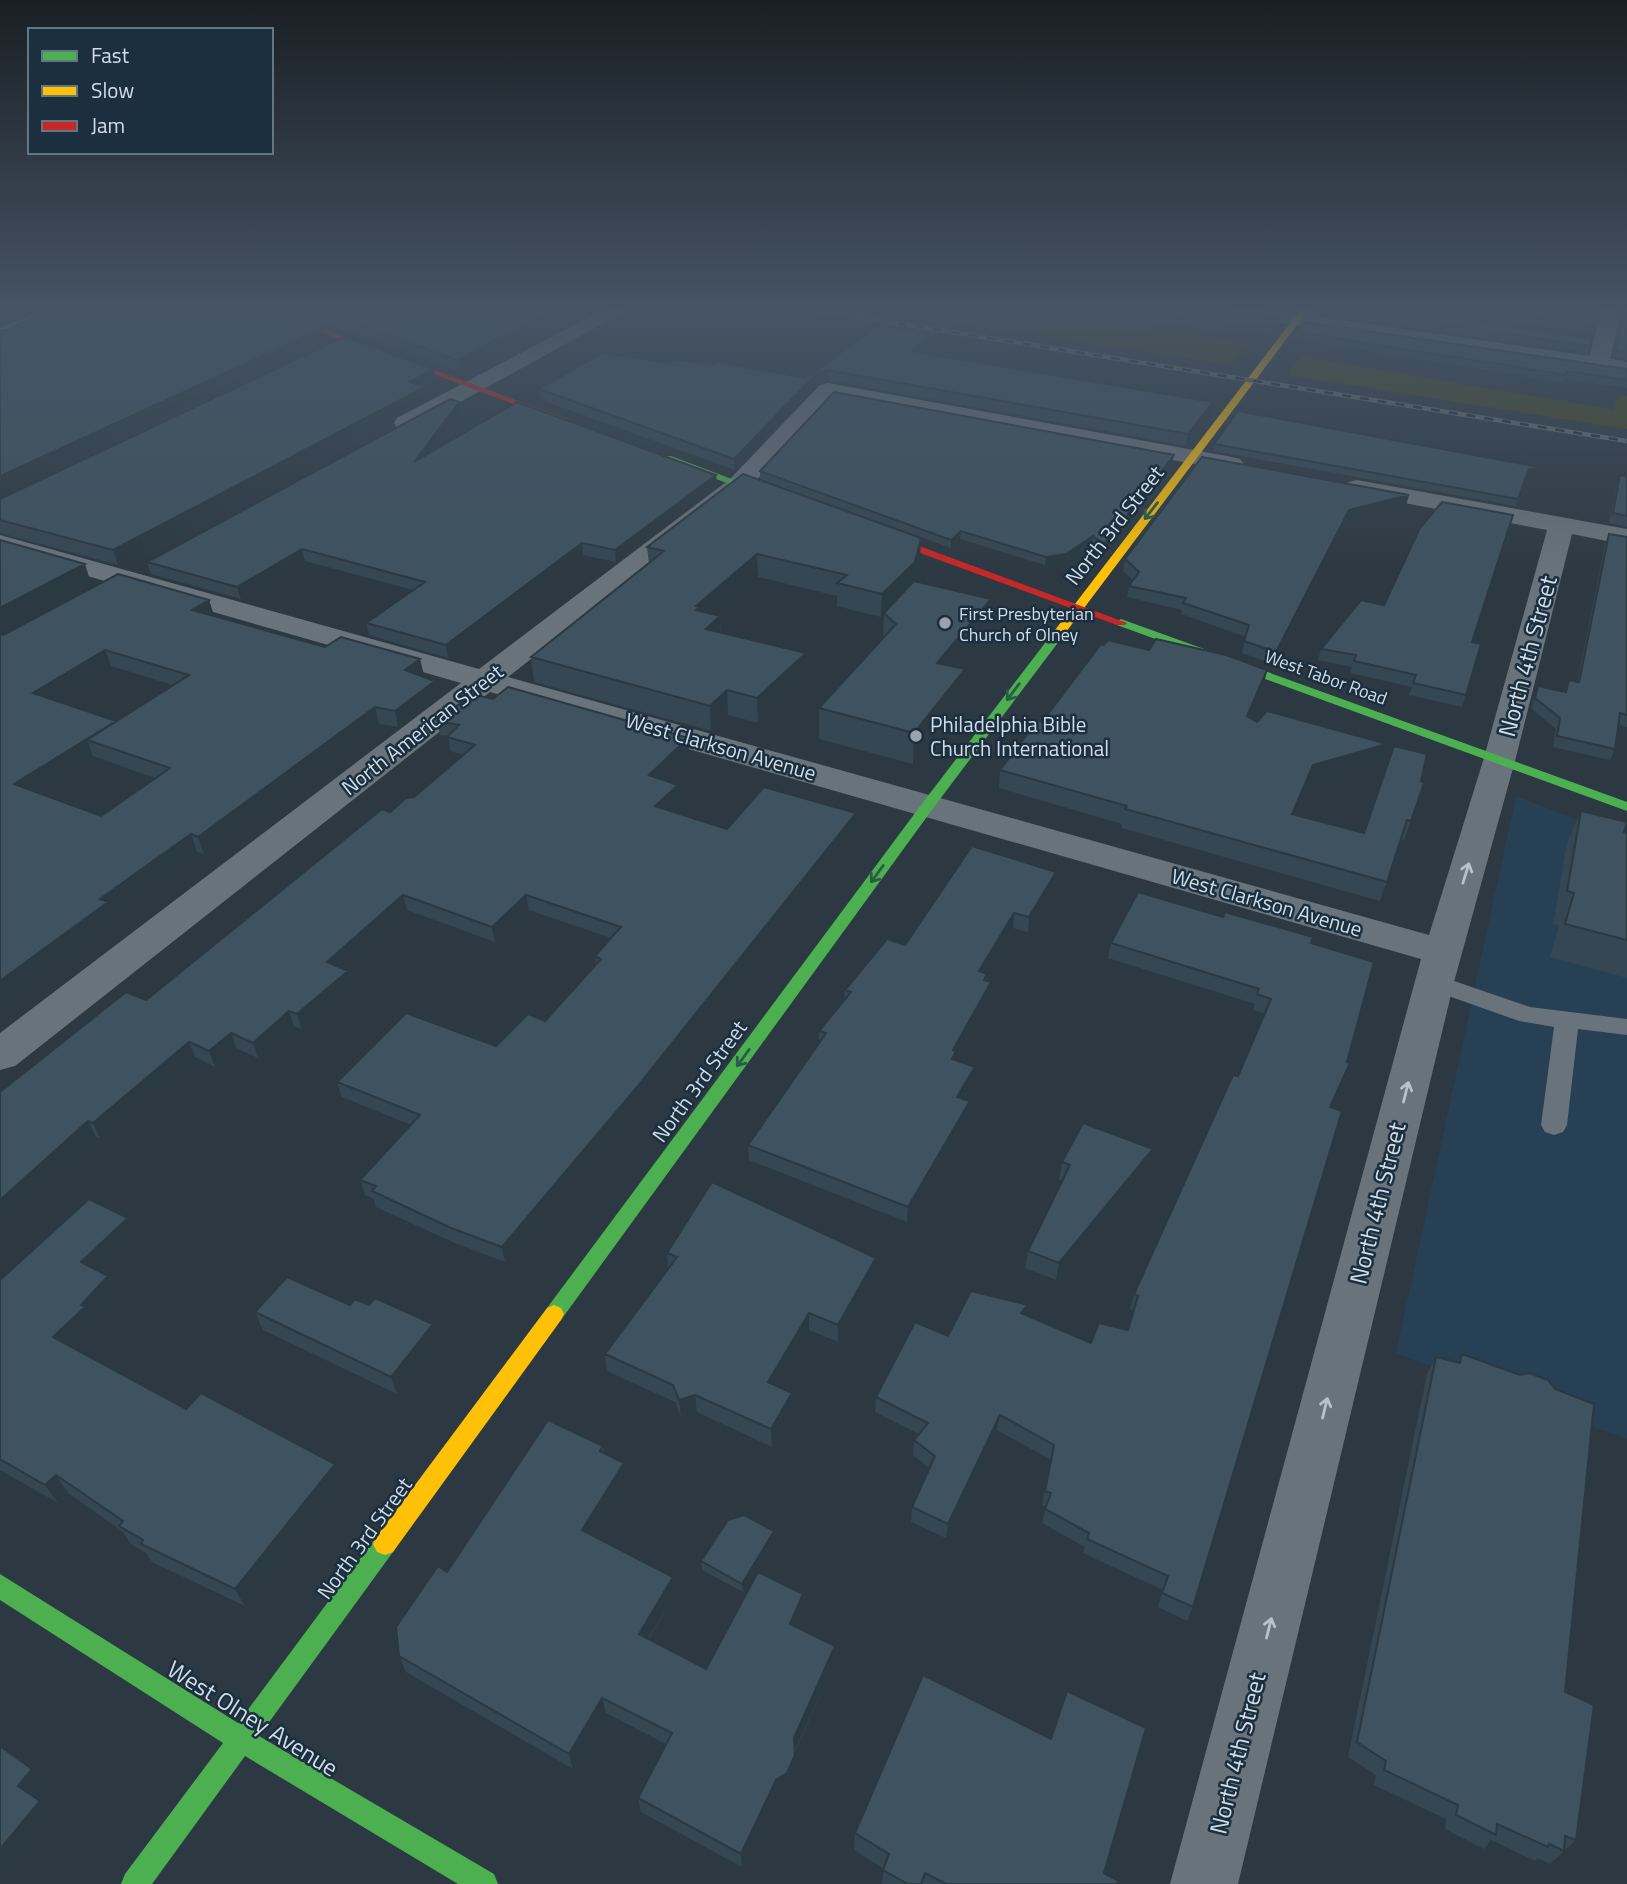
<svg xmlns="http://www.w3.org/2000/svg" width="1627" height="1884" viewBox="0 0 1627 1884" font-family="'Titillium Web',sans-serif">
	<rect width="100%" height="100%" fill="#2d3942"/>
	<path fill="#274053" d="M1516,796L1627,839V1439L1396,1353Z"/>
	<path fill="#46481f" d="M864,309H1010L1074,322L1079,318L1251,343L1231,365Z
		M1301,356L1614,410L1618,395L1627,396V429L1287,375Z"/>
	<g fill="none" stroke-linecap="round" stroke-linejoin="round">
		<path fill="#69737b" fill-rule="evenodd" d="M1434,974L1530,1007L1627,1019V1035L1578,1029L1567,1125L1563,1132L1554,1135L1545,1132L1541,1125L1554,1027L1519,1021L1426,988L1422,982L1426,976Z"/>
		<path fill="#69737b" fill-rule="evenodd" d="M605,309H629L413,428H397L394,423L397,418Z
			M1217,309H1266L1590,356L1601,309H1621L1610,359L1627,362V374L1227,315Z
			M828,383L1232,457L1240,459L1244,464L1240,469L1232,471L833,397L748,489L508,677L1429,935L1483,761L1547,530L1357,494L1348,492L1345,487L1348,482L1357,480L1627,529V545L1572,534L1515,761L1454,982L1238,1884H1170L1421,959L490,692L15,1066L0,1070V1033L461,683L0,551V535L479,669L730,479L820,385Z"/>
		<path fill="#4caf50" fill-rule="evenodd" d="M45,309H56L0,333V328Z
			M665,456H671L787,500L778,502L665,460Z
			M1121,619L1627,802V811L1117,625V621Z
			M1059,629L1063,630V636L934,807L561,1320L554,1323L547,1320L544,1314L547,1308L924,801L1055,630Z
			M385,1533L393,1536L397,1544L393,1552L259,1736L494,1874L498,1884H458L245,1756L152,1884H121L125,1874L223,1743L0,1600V1574L238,1723L377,1536Z"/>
		<path fill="#ffc107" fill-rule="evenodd" d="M1301,309H1309L1063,636H1055V630Z
			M554,1305L561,1308L564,1314L561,1320L393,1552L385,1555L377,1552L373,1544L377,1536L547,1308Z"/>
		<path fill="#c62828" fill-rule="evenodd" d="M258,309H269L570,420L562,422Z
			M868,530H876L1127,623L1125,625H1117L868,534Z"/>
		<g stroke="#656f76" stroke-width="4.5">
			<path id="rail" d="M809,309L1627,441"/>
		</g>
		<use href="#rail" stroke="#1b2f3f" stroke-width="2.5" stroke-dasharray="9" stroke-linecap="butt"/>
	</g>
	<path fill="#354752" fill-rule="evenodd" d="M312,309H573V310L459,371L314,318Z
		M1076,309H1225L1228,311L1280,318L1279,325L1271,335L1243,331L1240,334Z
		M1316,309H1393L1590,346L1588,353L1315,313Z
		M1425,309H1599L1593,333Z
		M1623,309H1627V360L1613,357Z
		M878,326L932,346L923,353L1211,413L1186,446L827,380L818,383L735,470L541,400L539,389L668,363L711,365L806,378Z
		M1297,332L1627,369V388L1565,379L1564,383L1296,339Z
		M434,369L436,383L425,388L427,401L118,565L0,533V499Z
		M459,402L460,413L432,452L716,475L717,486L616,562L583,555L448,658L369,635L366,623L413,590L305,561L241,599L151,574L147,562Z
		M1214,444L1536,474L1526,476L1516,506L1213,451Z
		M1174,455L1172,463L1102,553L1092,544L1065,563L1045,565L960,539L951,548L760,479V471Z
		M1620,475L1627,477V527L1609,523L1617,485Z
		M1406,506L1346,522L1273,664L1242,653L1246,637L1181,614L1182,610L1127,597L1129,586L1133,580L1123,571L1125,559Z
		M1609,534L1627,537V727L1619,725L1615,749L1610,760L1553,747L1556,729L1531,708L1538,686L1564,692L1569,680L1577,682L1605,544Z
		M647,547L920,561L915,581L991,599L988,629L957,668L962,700L913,764L819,739V708L883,638L884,614L881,617L837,606V596L758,577L714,615L720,616L721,632L806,653V677L758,723L728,715L711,731L534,682L531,657L649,564Z
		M209,600L214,616L424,675L422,676L438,697L398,727L379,724L204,854L197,852L113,913L115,920L0,1005V635ZM111,666L173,685L116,721L55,700ZM93,756L155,778L101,816L36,792Z
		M1472,642L1466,695L1462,707L1409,695L1412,687L1350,673L1352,667L1318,660L1321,649Z
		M1149,650L1267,670L1263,687L1250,717L1257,722L1381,762L1308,783L1294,815L1364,833L1421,781L1424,783L1404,840L1401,839L1380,901L1122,828V824L999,788L1000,770L1042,722Z
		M493,699L688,738L689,752L661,779L678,785L679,799L667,810L727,829L856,827L639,1102L505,1262L455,1243L376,1207L374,1199L365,1195L360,1180L411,1125L342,1097L337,1082L496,1046L545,1021L596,965L595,956L611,938L529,910L495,942L407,910L341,968L348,971L352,986L302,1030L294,1026L258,1058L236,1048L215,1067L195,1057L100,1139L96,1137L0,1224V1092L146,1000L390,812L414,797L464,755L450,751L448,736L440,735L437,721Z
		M1581,811L1627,833V978L1550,957L1559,926L1553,924L1567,843Z
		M1056,872L1054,886L1028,932L1013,928L985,973L987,974V981L989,998L956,1057V1060L975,1067L973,1082L964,1099L970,1101L969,1117L907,1222L749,1160L748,1145L819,1044V1031L844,1000L845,990L905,945Z
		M1111,943H1311L1347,1062L1345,1078L1331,1107L1193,1607L1187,1621L1158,1607L1163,1590L1083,1553L1085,1547L1042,1523L1046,1507L1042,1505L1051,1460L997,1430L946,1538L911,1522L912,1507L929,1468L913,1455L914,1440L919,1434L875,1412L876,1397L948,1336L1026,1315L1091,1343L1128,1330L1134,1311L1130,1309L1134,1294L1238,1076L1264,1013L1253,1010L1255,1004L1108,958Z
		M1062,1162L1149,1167L1056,1280L1025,1268L1028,1251L1062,1181L1059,1180Z
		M128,1218L137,1237L101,1272L108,1276L118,1295L94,1322L96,1326L73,1348L186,1409L342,1483L245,1606L152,1562L146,1553L131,1544L122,1531L68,1493L58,1503L0,1470V1280Z
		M667,1253L875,1276L838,1342L809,1330L776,1386L792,1393V1410L772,1447L697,1412L681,1417L675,1402L607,1371L605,1354L668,1269Z
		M350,1305H369L433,1324L439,1342L397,1394L263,1330L255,1312Z
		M1462,1354L1565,1692L1576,1840L1550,1864L1538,1858L1535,1861L1491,1840L1484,1849L1445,1829L1446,1819L1374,1785L1376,1775L1348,1757L1427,1374L1436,1357L1458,1362Z
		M603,1446L604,1453L627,1480L592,1535L675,1593L649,1639L706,1669L803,1594V1611L796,1627L835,1662L795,1752V1770L787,1787L776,1794L742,1867L641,1812L638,1798L666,1744L606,1713L573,1769L406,1672L399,1656L447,1572Z
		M774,1540L743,1592L702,1570L701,1561Z
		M855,1833L1104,1873L1117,1884H882L884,1869L854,1850Z"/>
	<path fill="#2b3942" d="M554,309L573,310L459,371L457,360Z
		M1280,318L1279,325L1271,335L1273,328Z
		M321,329L324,341L0,493V476Z
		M932,336V346L911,362L912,351Z
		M434,369L436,383L425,388L427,401L118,565L113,550L410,382Z
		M827,370V380L818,383L735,470L734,459L818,372Z
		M459,402L460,413L416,473L414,462Z
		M1213,402L1211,413L1186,446L1188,434Z
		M1174,455L1172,463L1102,553L1104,544Z
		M1538,467L1536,474L1526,476L1529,469Z
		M716,475L717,486L616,562L615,550Z
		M1409,495L1406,506L1346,522L1273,664L1276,652L1349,510Z
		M961,531L960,539L951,548V540Z
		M1093,536L1092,544L1065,563L1045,565L1046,557Z
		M921,538L920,561L914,584L881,617L882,594Z
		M582,543L583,555L448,658L446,645Z
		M302,549L305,561L241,599L237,587Z
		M757,554L758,577L701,627L697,634L696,606Z
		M85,564L90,580L0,627V608Z
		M991,599L988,629L936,694L937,663Z
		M209,600L214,616L192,610Z
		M720,616L721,640L706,629Z
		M105,650L111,666L40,709L33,693Z
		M806,653V677L758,723L757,698Z
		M420,659L424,675L408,686L405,670Z
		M965,669L962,700L913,764L914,733Z
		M1267,670L1263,687L1243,733L1247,716Z
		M435,681L438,697L398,727L395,711Z
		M727,690L728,715L711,731L710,706Z
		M375,707L379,724L204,854L198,837Z
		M116,721L87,740L93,756L22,801L14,784Z
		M688,738L689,752L650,790L649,775Z
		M1387,744L1381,762L1308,783L1287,833L1292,814L1313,765Z
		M678,785L679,799L656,821L655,806Z
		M856,813V827L639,1102L505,1262L502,1247Z
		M191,834L197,852L113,913L115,920L0,1005V981L100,899Z
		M1056,872L1054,886L1028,932L1029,917Z
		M403,895L407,910L331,977L327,962Z
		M526,895L529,910L495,942L492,927Z
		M1014,913L1013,928L977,986L979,971Z
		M348,971L352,986L302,1030L297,1014Z
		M991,982L989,998L956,1057L955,1067L951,1074L953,1050Z
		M289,1011L294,1026L258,1058L253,1043Z
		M231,1033L236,1048L215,1067L209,1051Z
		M189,1042L195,1057L100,1139L93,1123Z
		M1350,1063L1345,1078L1324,1122L1330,1107Z
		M975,1067L973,1082L956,1112L957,1097Z
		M970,1101L969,1117L907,1222L908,1207Z
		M88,1121L96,1137L0,1224V1200Z
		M1153,1149L1149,1167L1056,1280L1059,1263Z
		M128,1218L137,1237L91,1281L81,1262Z
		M876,1258L875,1276L838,1342V1325Z
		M108,1276L118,1295L94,1322L96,1326L64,1356L53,1337Z
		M1028,1305L1025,1320L1021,1313Z
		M809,1313V1330L768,1399V1382Z
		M433,1324L439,1342L397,1394L391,1377Z
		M792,1393V1410L772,1447L771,1429Z
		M695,1395L697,1412L681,1417L679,1400Z
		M1000,1415L997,1430L946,1538L948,1524Z
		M624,1463L627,1480L585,1546L582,1530Z
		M335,1464L342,1483L245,1606L235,1589Z
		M56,1475L68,1493L58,1503L45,1485Z
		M774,1531V1540L743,1592L742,1584Z
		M673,1577L675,1593L642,1649L639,1634Z
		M803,1594V1611L790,1640V1624Z
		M835,1646V1662L794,1752V1738Z
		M602,1698L606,1713L573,1769L569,1754Z
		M795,1755V1770L787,1787L776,1794L742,1867L741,1854L776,1780Z
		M32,1769L45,1783L32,1800L18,1786Z
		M40,1801L53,1814L0,1879V1849Z"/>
	<path fill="#3e525f" stroke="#2b3942" stroke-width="2" fill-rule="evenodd" d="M53,309H239L289,317L321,329L0,476V330L4,331Z
		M314,309H554L457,360Z
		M1121,309H1225L1228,311L1280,318L1273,328L1244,324L1242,327Z
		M1333,309H1393L1592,339L1590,346Z
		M1475,309H1599L1595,326Z
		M1625,309H1627V352L1616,350Z
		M1305,322L1627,369V380L1567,371L1566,375L1297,332Z
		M878,326L932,336L912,351L1213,402L1188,434L827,370L818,372L734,459L539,389L603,353L668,363L675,359L711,365L717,362L806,378Z
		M344,337L434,369L410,382L425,387L113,550L0,520V499Z
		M834,392L1174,455L1104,544L1093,536L1066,554L1046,557L961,531L951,540L760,471Z
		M450,399L459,402L414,462L517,402L716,475L615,550L582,543L446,645L366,623L425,582L302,549L237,587L147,562Z
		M1238,411L1538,467L1529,469L1518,499L1214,444Z
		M1202,457L1409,495L1349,510L1276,652L1244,641L1249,625L1183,603L1186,598L1129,586L1139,572L1125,559Z
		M743,474L921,538L915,562L882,594L837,583L847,575L757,554L696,606L700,607L696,610L720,616L706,629L806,653L757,698L727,690L710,706L531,657L664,551L647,547Z
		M1620,475L1627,477V516L1613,513Z
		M1442,502L1513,515L1472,642L1481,644L1466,695L1413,683L1416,675L1354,661L1356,655L1321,649L1361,600L1384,605L1420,528Z
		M1609,534L1627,537V715L1620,713L1615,749L1557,736L1560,718L1535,698L1538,686L1566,692L1569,680L1579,682Z
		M0,540L85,564L0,608Z
		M118,574L209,600L192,610L325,647L341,637L420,659L405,670L435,681L395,711L375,707L198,837L191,834L100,899L108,902L0,981V635L5,634ZM105,650L189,675L87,740L170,768L101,816L14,784L116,721L33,693Z
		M914,581L991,599L937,663L965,669L914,733L819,708L896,624L884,613Z
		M1156,639L1226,655L1267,670L1247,716L1257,722L1267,711L1387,744L1313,765L1292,814L1364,833L1394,746L1427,754L1421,781L1424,783L1411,821L1407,820L1387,882L1125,809L1127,806L1000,770L1038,720L1042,722L1101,644L1104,645L1108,640L1149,650Z
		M508,687L688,738L649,775L678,785L655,806L727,829L764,787L856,813L637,1087L502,1247L451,1228L372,1191L376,1186L360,1180L420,1115L337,1082L406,1013L496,1046L528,1014L545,1021L601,959L595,956L621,927L526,895L492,927L403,895L327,962L348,971L297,1014L289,1011L253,1043L231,1033L209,1051L189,1042L93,1123L88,1121L0,1200V1092L126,992L146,1000L382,809L390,812L406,798L414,797L475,745L447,737L459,725L437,721L472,694L493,699Z
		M1581,811L1627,822L1624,832L1627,833V940L1565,924L1574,893L1567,891Z
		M972,846L1056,872L1029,917L1014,913L979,971L987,974L984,980L991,982L953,1050L956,1051L952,1059L975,1067L957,1097L970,1101L908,1207L748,1145L826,1033L819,1031L851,992L845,990L887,939L905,945Z
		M1138,892L1223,917L1225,912L1313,937L1311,943L1374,962L1347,1062L1350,1063L1330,1107L1342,1111L1193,1607L1162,1593L1168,1576L1087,1539L1089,1533L1045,1509L1051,1493L1045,1491L1054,1445L1000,1415L948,1524L912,1507L935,1456L914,1440L928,1423L876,1397L915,1322L948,1336L971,1291L1028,1305L1021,1313L1091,1343L1099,1323L1128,1330L1138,1296L1134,1294L1233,1075L1238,1076L1271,999L1257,994L1259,989L1111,943Z
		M1083,1123L1153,1149L1059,1263L1028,1251L1070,1165L1062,1162Z
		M712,1182L876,1258L838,1325L809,1313L768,1382L792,1393L771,1429L695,1395L679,1400L673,1385L605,1354L677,1257L667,1253Z
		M89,1199L128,1218L81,1262L108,1276L81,1305L85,1307L53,1337L186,1409L201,1393L335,1464L235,1589L141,1544L143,1540L119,1526L123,1521L56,1475L45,1485L0,1459V1280Z
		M287,1277L350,1305L355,1299L369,1305L375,1298L433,1324L391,1377L255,1312Z
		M1462,1354L1520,1375L1529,1373L1548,1380L1555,1389L1594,1404L1565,1692L1594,1705L1576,1840L1565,1836L1564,1851L1549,1844L1548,1847L1497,1824L1496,1835L1456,1815L1458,1805L1384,1770L1386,1761L1357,1742L1436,1357L1460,1363Z
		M548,1420L603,1446L600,1451L624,1463L582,1530L673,1577L639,1634L706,1669L758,1572L803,1594L790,1624L835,1646L794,1738L795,1755L787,1773L776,1780L741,1854L638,1798L672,1733L602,1698L569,1754L399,1656L396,1627L438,1566L447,1572Z
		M744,1515L774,1531L742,1584L701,1561L728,1520Z
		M923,1675L1051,1739L1067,1691L1146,1728L1104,1873L1118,1881L1117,1884H946L925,1873L921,1884H908L883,1870L889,1854L855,1833Z
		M0,1746L32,1769L18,1786L40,1801L0,1849Z"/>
	<defs><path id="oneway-shaft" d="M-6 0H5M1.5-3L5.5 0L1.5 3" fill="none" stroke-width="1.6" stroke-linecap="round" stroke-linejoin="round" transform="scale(1.75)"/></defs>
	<g stroke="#2c5c45">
		<use href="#oneway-shaft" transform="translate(1151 511) rotate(128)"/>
		<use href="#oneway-shaft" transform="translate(1013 692) rotate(127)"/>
		<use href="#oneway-shaft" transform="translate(877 874) rotate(126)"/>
		<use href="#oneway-shaft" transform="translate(743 1058) rotate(126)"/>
	</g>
	<g stroke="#b7c2cd">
		<use href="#oneway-shaft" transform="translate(1466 873) rotate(-73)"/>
		<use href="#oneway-shaft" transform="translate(1406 1092) rotate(-76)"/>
		<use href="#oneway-shaft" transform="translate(1325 1408) rotate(-76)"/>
		<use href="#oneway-shaft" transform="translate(1269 1628) rotate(-76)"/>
	</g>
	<linearGradient id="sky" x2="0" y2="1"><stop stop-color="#191f24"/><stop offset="0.54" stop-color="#465465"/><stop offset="1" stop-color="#465465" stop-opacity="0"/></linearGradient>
	<rect width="1627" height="573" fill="url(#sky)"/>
	<g fill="#98a4ae" stroke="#1b2f3f" stroke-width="2.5">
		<circle cx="945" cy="623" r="7"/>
		<circle cx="916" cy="736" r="7"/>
	</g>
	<g text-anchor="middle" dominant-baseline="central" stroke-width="5" stroke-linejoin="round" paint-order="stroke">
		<g font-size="18" fill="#d1dde8" stroke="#1b2f3f" text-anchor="start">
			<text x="959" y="613">First Presbyterian<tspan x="959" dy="21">Church of Olney</tspan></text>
		</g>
		<g font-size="18" fill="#d1dde8" stroke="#1b2f3f">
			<text transform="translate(1326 677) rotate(20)">West Tabor Road</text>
		</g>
		<g font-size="21" fill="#d1dde8" stroke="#1b2f3f">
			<text transform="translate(1114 525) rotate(-52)">North 3rd Street</text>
			<text transform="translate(422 729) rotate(-38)">North American Street</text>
			<text transform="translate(721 746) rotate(16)">West Clarkson Avenue</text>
			<text transform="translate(1267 902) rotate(16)">West Clarkson Avenue</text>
			<text transform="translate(699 1081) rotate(-54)">North 3rd Street</text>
			<text transform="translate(364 1538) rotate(-54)">North 3rd Street</text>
		</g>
		<g font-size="21" fill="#d1dde8" stroke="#1b2f3f" text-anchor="start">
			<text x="930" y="724">Philadelphia Bible<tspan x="930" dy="24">Church International</tspan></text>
		</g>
		<g font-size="24" fill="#d1dde8" stroke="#1b2f3f">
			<text transform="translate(1527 656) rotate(-75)">North 4th Street</text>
			<text transform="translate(1377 1203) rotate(-76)">North 4th Street</text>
			<text transform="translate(253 1718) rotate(32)">West Olney Avenue</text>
			<text transform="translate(1237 1753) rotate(-76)">North 4th Street</text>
		</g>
	</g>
	<rect x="28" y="28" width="245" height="126" fill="#1b2f3f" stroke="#647583" stroke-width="2"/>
	<rect x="42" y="51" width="35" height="10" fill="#4caf50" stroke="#647583" stroke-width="2"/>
	<text x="91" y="63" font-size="21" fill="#d1dde8">Fast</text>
	<rect x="42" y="86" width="35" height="10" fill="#ffc107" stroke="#647583" stroke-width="2"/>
	<text x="91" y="98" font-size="21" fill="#d1dde8">Slow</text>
	<rect x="42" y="121" width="35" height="10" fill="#c62828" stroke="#647583" stroke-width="2"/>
	<text x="91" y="133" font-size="21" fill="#d1dde8">Jam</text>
</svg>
